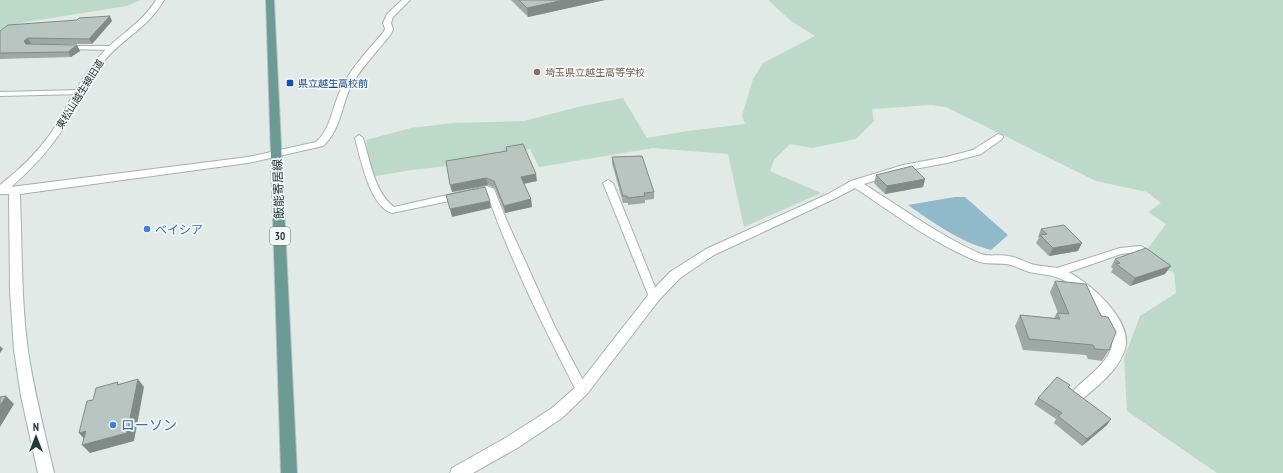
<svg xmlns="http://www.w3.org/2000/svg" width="1283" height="473" viewBox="0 0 1283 473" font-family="'PT Sans Narrow','Noto Sans JP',sans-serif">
	<rect width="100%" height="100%" fill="#e2eae8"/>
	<path fill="#bdd9c9" d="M0,0H141L127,6L20,23L0,30Z
		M768,0H1283V473H1217L1127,411L1124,358L1140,316L1176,293L1174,273L1155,263L1146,251L1166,224L1148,212L1161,203L1147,192L1096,181L946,107L931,105L872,109L874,121L856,139L812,148L790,144L774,160L770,171L821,193L744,227L728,154L653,148L539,167L530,149L477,158L456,165L411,170L371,177L366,140L411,128L453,123L524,121L578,107L623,98L647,138L688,131L745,124L742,116L753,79L763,63L815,36L791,21Z"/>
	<path fill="#90b9c9" d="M955,197H965L1008,235L991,250C960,242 934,223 908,205Z"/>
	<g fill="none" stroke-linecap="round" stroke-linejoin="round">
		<g stroke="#a5b1af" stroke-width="2">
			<path id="lane" d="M65,46H113L116,48L113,50L63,49L62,48Z
				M80,90H83V94L0,96V92Z
				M359,135L363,138C370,160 374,192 394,207L487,186L494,189L506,219L555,327L588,390L586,394L582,395L578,394C544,328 511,262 487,193L392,213C370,207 360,157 355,138Z
				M608,180L613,183L659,297L658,300H650L649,297L603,183Z
				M1141,246L1146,249L1145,251L1121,254L1058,276L1054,275L1053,272L1054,269L1120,248Z"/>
		</g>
		<g stroke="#a5b1af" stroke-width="2">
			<path id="street" d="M156,0H164C147,29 124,37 104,61C88,80 78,104 65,126C50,149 32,169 11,187L248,157L316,142C332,128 332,105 342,87C352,67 368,50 383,33L385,29L383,23L387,14L402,0H410L393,17L391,23L393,29L391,34C378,51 362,66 351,86C341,106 341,130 323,146L248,163L20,194C22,246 21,299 28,351C34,392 45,433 54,473H38L21,396L14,350L10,291L9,194H0V185C19,170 37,153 51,133C67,108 79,80 98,58C116,36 141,25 156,0Z
				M998,134L1002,135L1003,137L1002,139L981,154L947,163L909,170L864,184C902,208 940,236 981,254C989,257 1000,254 1008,256C1017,257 1023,261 1031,264C1041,267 1051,266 1061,269C1085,277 1134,320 1125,349C1119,369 1101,383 1085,397L1080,399L1075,397L1072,393L1075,389C1087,377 1105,365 1111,349C1120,324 1078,284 1056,277C1047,274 1038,274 1029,272C1022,270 1014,265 1006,264C995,263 985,265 974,260C931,242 893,213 855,188L836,198L714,255L680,278L659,300L587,394L562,418L519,447L473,473H450L452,468L507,437L552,408L577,386L649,294L670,272L706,249L828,194L851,181L903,165L946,157L973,150Z"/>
		</g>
		<g stroke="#bdc4c3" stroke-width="2">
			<path id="primary" d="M266,0H274L297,473H281Z"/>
		</g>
		<use href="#lane" fill="#fff" fill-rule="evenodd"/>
		<use href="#street" fill="#fff" fill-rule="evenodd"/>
		<use href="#primary" fill="#6c9b95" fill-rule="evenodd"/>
	</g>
	<path fill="#9ea9a6" d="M511,0H605L528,17Z
		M112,21L92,44H30L77,45L80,51L71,57L0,59V31Z
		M506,147L537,181L524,184L531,199L532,207L505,213L495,188L488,185L452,192L506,151Z
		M612,157L654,192V199L645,200V203L628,205V203H623L612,163Z
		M876,175L925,179L923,187L885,194L874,183Z
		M1041,229L1078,251L1049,256L1036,243L1039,238L1038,237Z
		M1115,259L1165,274L1130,286L1111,272L1113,269L1111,267Z
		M1055,281L1109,350L1102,361L1088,359L1086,355L1023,350L1015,326L1020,315L1054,318L1057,313H1058L1050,292Z
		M1069,387L1107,425L1082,446L1054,423L1056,419L1034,404L1038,398Z"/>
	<path fill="#818a87" d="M564,0H605L528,17L527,8Z
		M110,16L112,21L92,44L89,39Z
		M28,38L31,44L28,46L26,44L24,41Z
		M77,45L80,51L71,57L68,52Z
		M536,174L537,181L522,184L521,177Z
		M486,178L488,185L452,192L450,185Z
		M925,179L923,187L885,194L887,186Z
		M531,199L532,207L505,213L504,206Z
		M490,201L491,208L452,217L450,209Z
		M1082,243L1078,251L1049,256L1053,248Z
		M1171,266L1165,274L1130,286L1135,278Z
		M0,346L3,349L0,353Z
		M138,379L144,387L134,441L90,453L82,445Z
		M6,396L14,404L0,427V406Z
		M1111,419L1107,425L1082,446L1087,439Z
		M86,431V441L79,433Z"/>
	<path fill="#b8c5c1" stroke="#818a87" d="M519,0H564L527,8Z
		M110,16L89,39L28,38L24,41L26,44L77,45L68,52L0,53V31L8,25L77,20L79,18Z
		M523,144L536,174L521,177L531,199L504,206L494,181L486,178L450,185L446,161L507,151L506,147Z
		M642,156L654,192L644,193L645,196L628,198L627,196H623L612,157Z
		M912,166L925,179L887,186L876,175Z
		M485,187L490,201L450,209L446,195Z
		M1064,225L1082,243L1053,248L1040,235L1047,234L1041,229Z
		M1146,248L1171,266L1135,278L1116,264L1120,263L1115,259Z
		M1055,281L1086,284L1101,316L1108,317L1116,332L1109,350L1095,349L1093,345L1029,339L1020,315L1060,319L1057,313L1069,314Z
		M1057,377L1070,385L1068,387L1111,419L1087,439L1058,416L1062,413L1038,398Z
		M138,379L127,433L82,445L86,431L79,433L87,401L93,400L96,388L118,382L117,385Z
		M6,396L0,406V397Z"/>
	<circle fill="#8d6e63" stroke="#f2f7f5" stroke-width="1.5" cx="537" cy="72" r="4"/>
	<rect fill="#1a4fb4" stroke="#f2f7f5" stroke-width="1.5" x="286" y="79" width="8" height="8" rx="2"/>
	<g fill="#3f7fe0" stroke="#f2f7f5" stroke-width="1.5">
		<circle cx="147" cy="229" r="4"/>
		<circle cx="113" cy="425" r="4"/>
	</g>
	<g text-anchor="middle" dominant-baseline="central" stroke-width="3.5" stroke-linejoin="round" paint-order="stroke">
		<g font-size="10" fill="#785e54" stroke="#f2f7f5" text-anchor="start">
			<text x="545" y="72">埼玉県立越生高等学校</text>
		</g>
		<g font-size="10" fill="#164399" stroke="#f2f7f5" text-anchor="start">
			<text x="298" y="83">県立越生高校前</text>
		</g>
		<g font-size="10" fill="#243936" stroke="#f2f7f5">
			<text transform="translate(80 94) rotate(-58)">東松山越生線旧道</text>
		</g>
		<rect fill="#f2f7f5" stroke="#62726f" stroke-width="1" x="270" y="227" width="20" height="18" rx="3"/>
		<g font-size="11" font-weight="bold" fill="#243936">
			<text x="280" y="236">30</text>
		</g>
		<g font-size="12" fill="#243936" stroke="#f2f7f5">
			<text transform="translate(278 189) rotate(-92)">飯能寄居線</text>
		</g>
		<g font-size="12" fill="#366cbe" stroke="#f2f7f5" text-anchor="start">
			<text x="155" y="229">ベイシア</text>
		</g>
		<g font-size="14" fill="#366cbe" stroke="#f2f7f5" text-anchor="start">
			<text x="121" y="425">ローソン</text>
		</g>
	</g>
	<g transform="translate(36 437)" stroke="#f2f7f5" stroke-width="3" paint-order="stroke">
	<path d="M0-3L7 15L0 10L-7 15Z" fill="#243936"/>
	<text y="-6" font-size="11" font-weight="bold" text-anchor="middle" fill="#243936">N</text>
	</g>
</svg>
